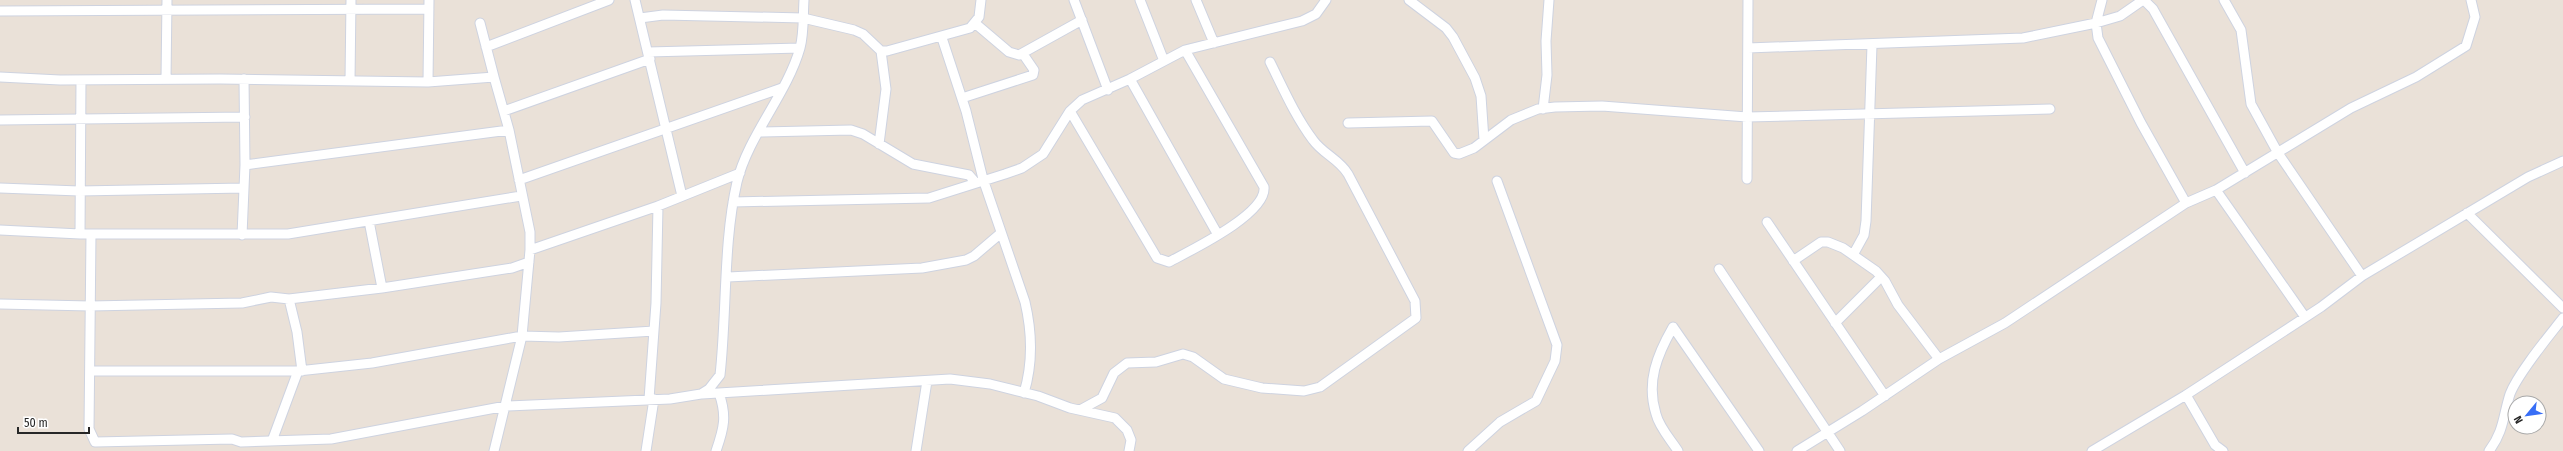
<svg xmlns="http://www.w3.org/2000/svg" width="2563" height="451" viewBox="0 0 2563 451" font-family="'Fira Sans Condensed',sans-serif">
	<rect width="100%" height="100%" fill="#eae1d8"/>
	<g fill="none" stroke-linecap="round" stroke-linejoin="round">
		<g stroke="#ced3e0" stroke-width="11">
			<path id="street" d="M429,0L428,82L494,77L509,130L530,232V250L522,336L494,451
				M635,0L682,196
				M1074,0L1108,90
				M1140,0L1164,61
				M1196,0L1214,43
				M1409,0L1446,28L1453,37L1475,78L1481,96L1484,140
				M2102,0L2096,23L2098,38L2141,123L2186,203
				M2144,0L2153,9L2245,173
				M2224,0L2241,30L2251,104L2278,153L2362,276
				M0,11L429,9
				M640,18L663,15L803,18L854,30L863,34L881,51H887L970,28L979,17L981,0
				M480,23L494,77
				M976,24L1009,52L1019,55L1082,20
				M942,38L966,111L983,179L1025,302C1032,332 1033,363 1024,393
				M486,47L609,0
				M1748,48L2023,38L2096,23L2120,16L2143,0
				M648,52L800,48
				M0,77L60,80L220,79L428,82
				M166,79L167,0
				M244,79L245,165
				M1130,79L1218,235
				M350,81L351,0
				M962,98L1033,75L1034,70L1023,54
				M1543,109L1547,75L1546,41L1549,0
				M504,111L650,59
				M1070,111L1157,258L1169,262C1191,250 1267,214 1264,187L1185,50
				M0,120L245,117
				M1348,123L1432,121L1454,153L1459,154L1474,148L1511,120L1538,109L1555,107L1602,106L1747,117L2050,109
				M759,132L851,130L863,134L913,164L969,175L975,182
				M879,144L886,89L881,51
				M1747,179L1748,0
				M519,180L782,88
				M0,188L79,191L244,188
				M2216,190L2305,317
				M733,202L929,198L1005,174L1022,168L1043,154L1070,111L1082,100L1130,79L1185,50L1302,21L1316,14L1326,0
				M2467,213L2563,308
				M369,221L382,288
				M1767,222L1885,396
				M0,230L80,234H288L521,196
				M80,234L81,80
				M91,234L89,429L95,442L232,439L241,442L331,439L506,406L670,399L701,394L709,389L720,375C727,313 723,243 737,182C748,136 787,94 800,48C804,34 803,15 804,0
				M242,235L245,165L509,130
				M530,250L658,206L740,173
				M1853,255L1864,235L1866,221L1872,45
				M1793,261L1821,242H1828L1843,248L1876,271L1885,281L1898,305L1939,359
				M1719,269L1840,451
				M728,277L922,268L966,260L974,256L1001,233
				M289,299L297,332L302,371
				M0,304L90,306L242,303L271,297L289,299L382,288L512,268L529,262
				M1835,323L1881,277
				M90,371H298
				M702,394L950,379L990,384L1038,396L1070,408L1115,418L1127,430L1131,440L1129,451
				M2186,395L2215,445L2223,451
				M649,399L656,303L658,206
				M1080,410L1102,398L1114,373L1127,363L1156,362L1183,354L1193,357L1224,379L1262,388L1304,391L1320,387L1416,318L1415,301L1348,174C1339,159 1323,154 1313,140C1295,116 1283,88 1270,62
				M272,441L298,371L372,363L522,336L559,337L654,331
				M646,451L654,399
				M716,451C724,428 727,416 719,393
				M916,451L927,381
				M1468,451L1500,422L1536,401L1555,361L1557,345L1497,181
				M1678,451C1671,440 1659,427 1656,414C1646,382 1657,355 1673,327L1759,451
				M1797,451L1862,411L1939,359L2005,323L2186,203L2216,190L2351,108L2416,77L2466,46L2475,17L2471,0
				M2092,451L2186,395L2321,307L2362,276L2528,177L2563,161
				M2489,451C2504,431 2503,416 2510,394C2518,373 2549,336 2563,318"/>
		</g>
		<use href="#street" stroke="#fff" stroke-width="9"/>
	</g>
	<g transform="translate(2527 415) rotate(241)"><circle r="19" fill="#ffffff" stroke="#a9a9a9"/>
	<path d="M0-3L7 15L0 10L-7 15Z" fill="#386ef6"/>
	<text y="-6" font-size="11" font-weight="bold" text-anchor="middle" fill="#272727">N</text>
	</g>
	<path d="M18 427v6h71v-6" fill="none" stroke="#272727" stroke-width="2"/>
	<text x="24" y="427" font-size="12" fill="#272727" stroke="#ffffff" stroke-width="3" paint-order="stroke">50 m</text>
</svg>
